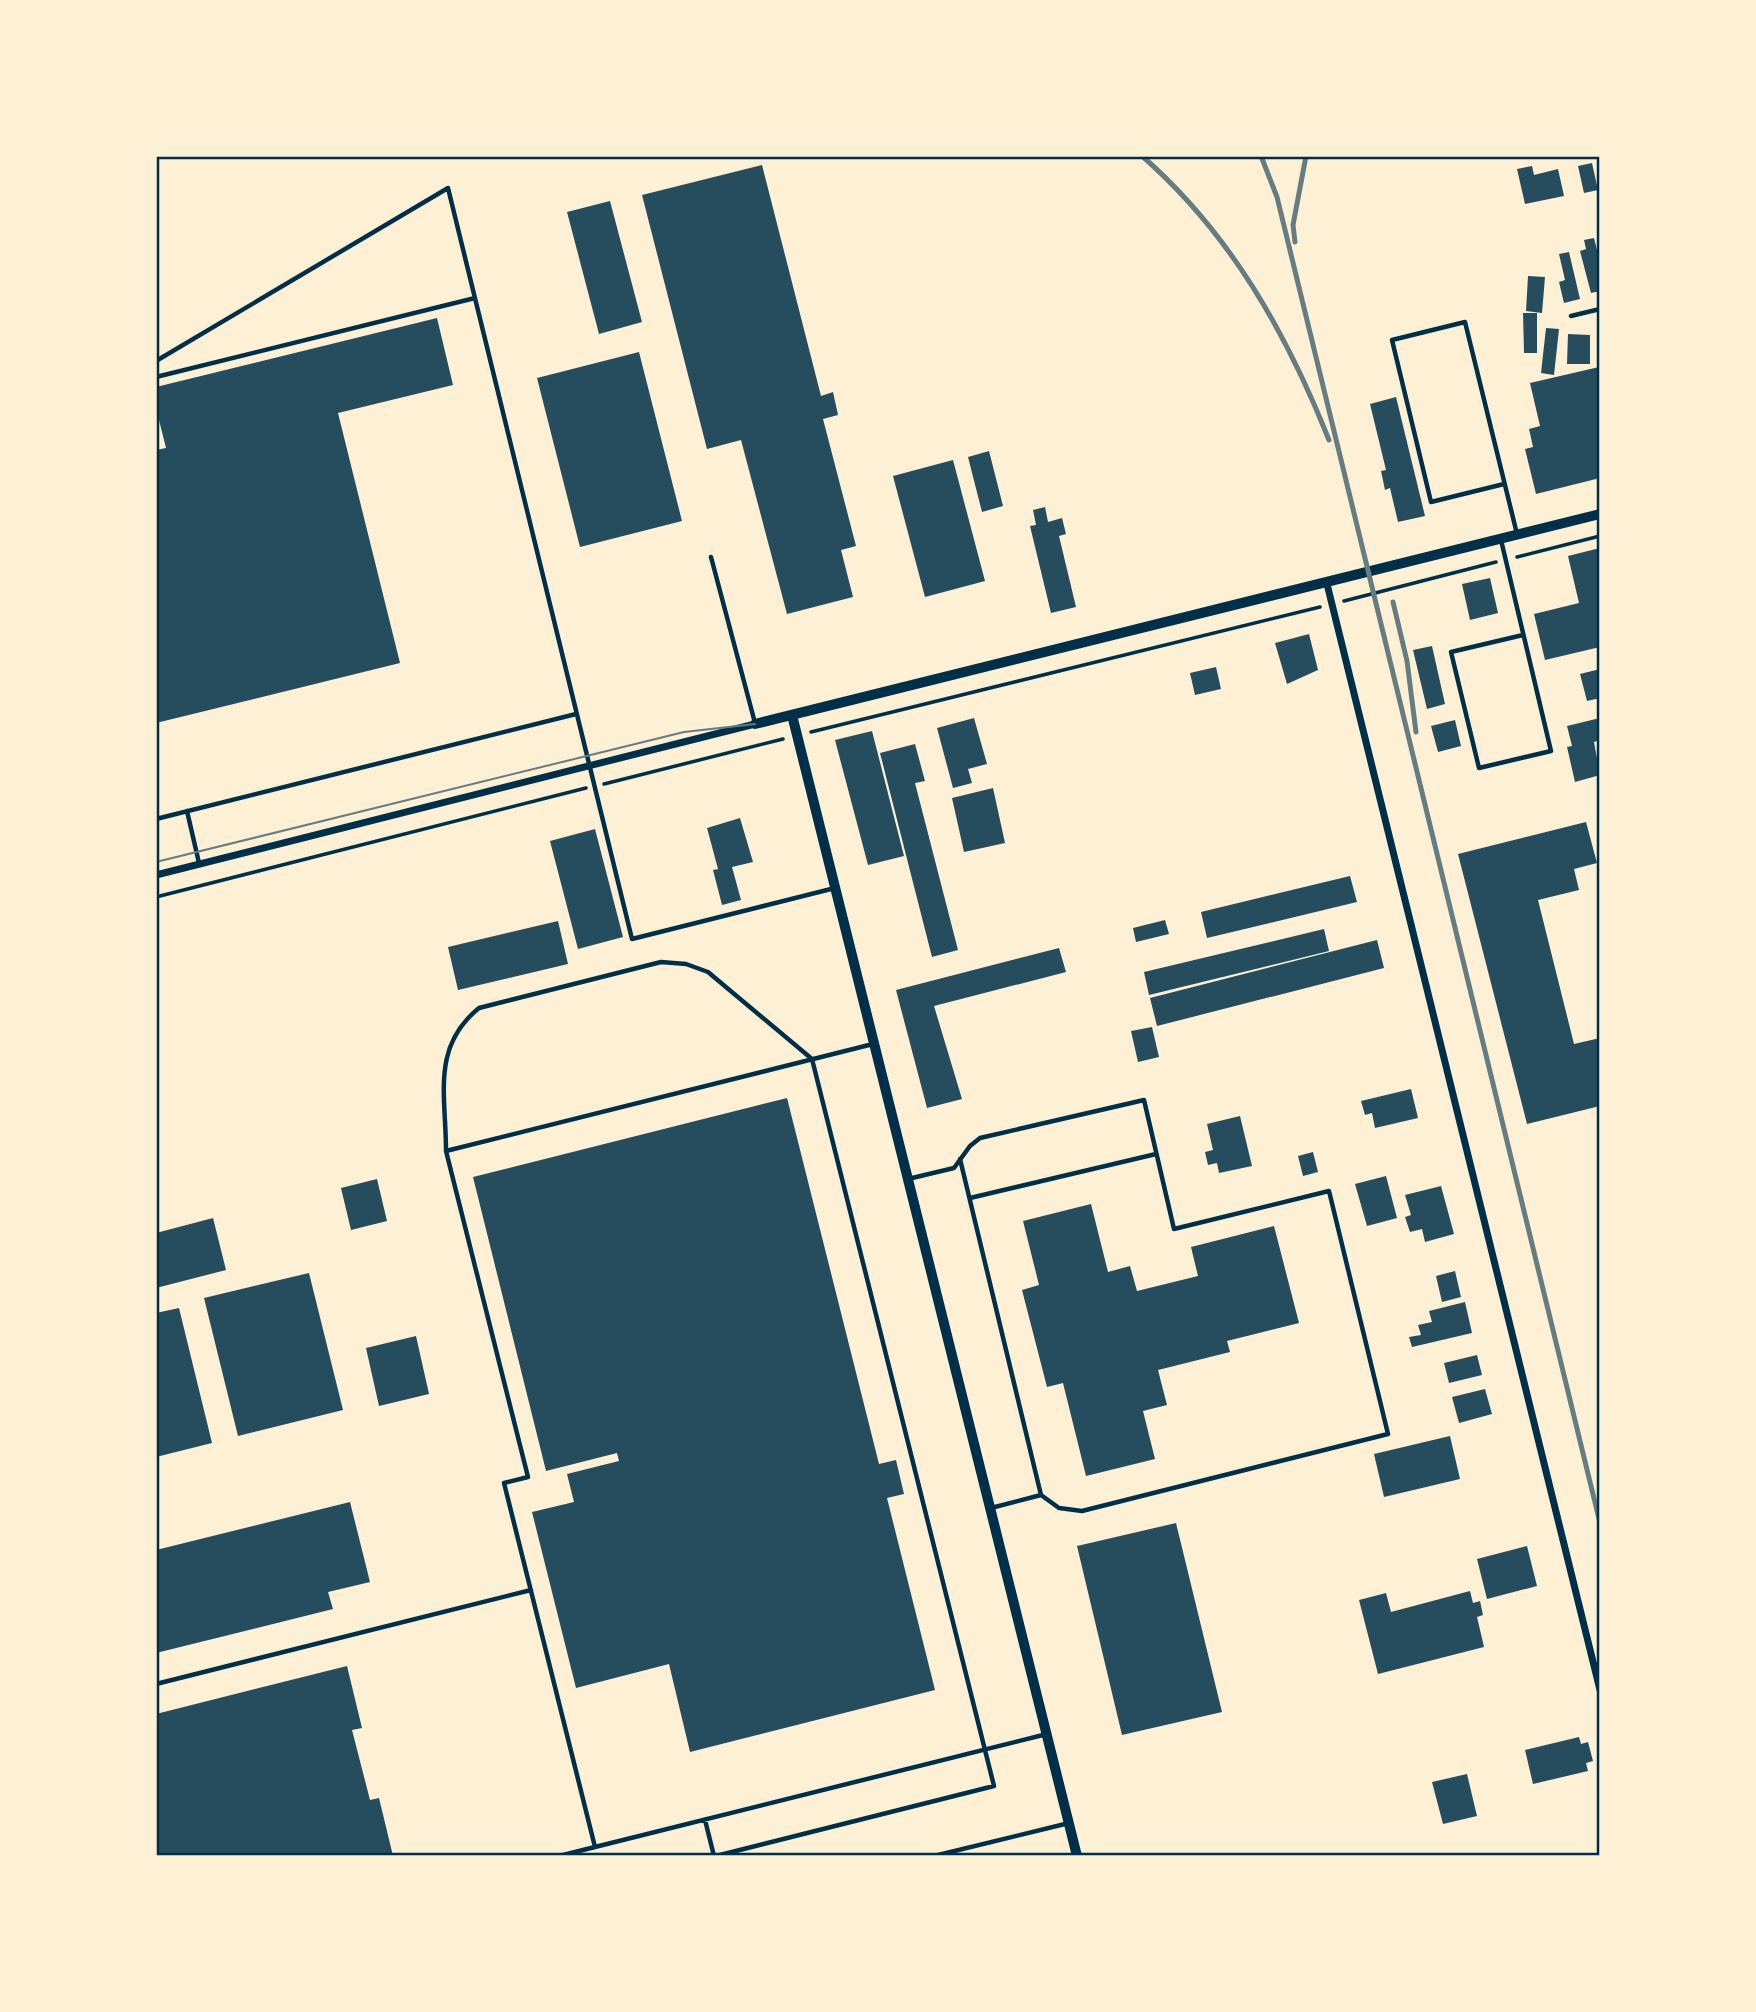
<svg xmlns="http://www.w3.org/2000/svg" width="1756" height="2012" viewBox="0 0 1756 2012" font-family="Rubik,sans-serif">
	<rect width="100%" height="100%" fill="#fdf0d5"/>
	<path fill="#264d5e" d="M1592,163L1598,190L1584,193L1578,166Z
		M762,165L821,396L833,392L838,415L823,419L856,546L841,550L853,597L787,614L741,440L707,449L642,195Z
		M1532,166L1534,175L1558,169L1564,196L1525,204L1517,169Z
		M610,201L642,322L599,334L567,212Z
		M1594,238L1600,262V291L1591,293L1580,251L1586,249L1584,240Z
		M1569,252L1580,299L1564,303L1559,282L1565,280L1559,254Z
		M1528,276L1545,277L1542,313L1526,311Z
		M1523,313H1537V353H1524Z
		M437,318L453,385L338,413L400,663L156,723V450L166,448L156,408V387Z
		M1546,328L1559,329L1554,375L1541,373Z
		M1568,334L1590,335V364H1567Z
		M639,352L682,521L580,547L537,378Z
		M1599,367L1600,478L1536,494L1525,449L1533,447L1529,429L1540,426L1530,383Z
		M1396,397L1425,516L1398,522L1390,488L1385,490L1381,471L1386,470L1370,404Z
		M989,451L1003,506L982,512L968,457Z
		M953,460L985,581L925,597L893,476Z
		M1045,507L1048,522L1062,518L1066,534L1059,536L1076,607L1051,613L1030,526L1036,525L1033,510Z
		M1600,548V647L1545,660L1534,614L1579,603L1568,556Z
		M1490,578L1498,613L1470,620L1462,584Z
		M1309,634L1318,670L1287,684L1275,643Z
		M1432,646L1445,704L1427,709L1413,650Z
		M1216,667L1221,689L1195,695L1190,673Z
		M1600,669V698L1587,701L1580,674Z
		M974,718L987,764L968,769L972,783L953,788L937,728Z
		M1600,718V740L1594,742L1600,775L1575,782L1567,747L1572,746L1567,726Z
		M1455,720L1461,746L1438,752L1431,726Z
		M872,731L904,856L868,865L835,740Z
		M915,744L925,781L915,783L958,950L932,957L880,753Z
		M993,788L1005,843L964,852L952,798Z
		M740,818L753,862L732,867L741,900L722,905L713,870L718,869L707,828Z
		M1586,822L1597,863L1574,869L1579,890L1538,900L1574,1044L1600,1038V1106L1527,1124L1458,854Z
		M595,829L623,937L578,949L550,841Z
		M1350,876L1357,902L1207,938L1201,912Z
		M1165,920L1169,934L1136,942L1133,928Z
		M558,921L568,964L458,990L448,947Z
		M1324,929L1329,951L1149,995L1144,972Z
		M1377,940L1384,968L1157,1026L1150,998Z
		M1059,948L1066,972L934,1006L962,1099L927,1108L896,990Z
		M1152,1027L1159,1057L1138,1062L1131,1031Z
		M1411,1089L1418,1118L1375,1128L1372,1113L1365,1115L1361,1101Z
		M787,1098L879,1464L896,1460L904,1494L887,1498L935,1690L690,1752L669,1664L576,1688L532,1512L574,1502L567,1474L619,1461L617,1453L546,1471L473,1177Z
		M1240,1116L1252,1166L1219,1173L1217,1163L1208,1165L1205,1152L1213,1150L1207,1124Z
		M1313,1152L1318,1172L1303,1176L1298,1156Z
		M1386,1176L1397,1218L1367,1226L1355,1184Z
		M377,1179L387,1221L351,1230L341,1188Z
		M1441,1186L1454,1234L1425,1242L1422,1229L1410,1232L1405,1217L1411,1215L1405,1195Z
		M1091,1204L1108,1272L1130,1266L1137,1291L1198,1276L1191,1247L1274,1226L1299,1323L1227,1341L1230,1352L1158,1370L1167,1405L1143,1411L1155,1459L1086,1476L1063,1383L1047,1387L1022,1290L1039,1285L1023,1221Z
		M213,1218L226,1270L156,1288V1233Z
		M1455,1271L1461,1297L1442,1302L1436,1276Z
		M309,1273L343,1410L238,1436L204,1298Z
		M1465,1302L1472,1333L1412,1347L1409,1337L1421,1335L1418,1325L1432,1322L1429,1311Z
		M179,1308L212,1443L156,1457V1313Z
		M416,1336L429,1394L379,1406L366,1348Z
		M1477,1355L1482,1375L1449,1383L1444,1363Z
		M1485,1389L1492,1414L1459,1423L1452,1397Z
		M1450,1436L1460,1479L1384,1497L1374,1454Z
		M350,1502L370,1582L328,1592L333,1609L156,1653V1550Z
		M1176,1523L1222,1712L1122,1735L1077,1546Z
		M1527,1546L1537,1586L1487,1599L1477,1559Z
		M1470,1591L1473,1603L1480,1601L1483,1615L1477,1617L1484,1647L1378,1674L1359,1600L1386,1593L1391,1612Z
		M347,1666L362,1728L352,1730L370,1800L379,1798L393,1856H156V1714Z
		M1579,1737L1581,1744L1588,1742L1593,1761L1586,1763L1588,1771L1533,1784L1525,1750Z
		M1467,1774L1477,1816L1443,1824L1432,1782Z"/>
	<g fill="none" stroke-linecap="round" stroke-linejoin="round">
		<path stroke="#003049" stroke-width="3.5" d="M1517,557L1600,536
			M1344,601L1496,562
			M811,732L1320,607
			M604,784L783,739
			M156,897L586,788"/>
		<path stroke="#003049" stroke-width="4.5" d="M1571,316L1600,309
			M156,361L448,188L632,939L835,888
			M156,377L475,298
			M1504,484L1431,502L1392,340L1465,322L1517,534
			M1501,540L1551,751L1479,768L1451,652L1523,635
			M711,557L755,723
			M187,811L199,863
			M156,819L576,714
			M873,1044L446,1151L528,1477L504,1483L595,1847L1047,1734
			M446,1151C446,1095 431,1047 479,1008L661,962L686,964L708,972L812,1059L994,1786L716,1856
			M960,1159L1041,1495
			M908,1179L954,1168L970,1146L980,1138L1144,1100L1174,1229L1329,1191L1388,1434L1082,1511L1059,1508L1041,1495L991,1508
			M970,1198L1156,1154
			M156,1684L531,1590
			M705,1820L714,1856
			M559,1856L595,1847
			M934,1856L1069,1823"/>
		<path stroke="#003049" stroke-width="7" d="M1327,584L1600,1690
			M156,875L755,724"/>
		<path stroke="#003049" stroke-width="10" d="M792,715L1077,1856
			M755,724L1600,514"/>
		<path stroke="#657d81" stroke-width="2" d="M156,862L684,732L755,724"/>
		<path stroke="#657d81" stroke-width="5" d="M1142,156C1230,233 1286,332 1329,440
			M1261,156L1277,197L1600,1523
			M1295,242L1293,225L1306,156
			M1393,602L1407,661L1416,732"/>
	</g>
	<rect width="1756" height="2012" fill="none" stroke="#fdf0d5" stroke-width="315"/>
	<rect x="158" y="158" width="1440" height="1696" fill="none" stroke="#003049" stroke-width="2.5"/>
</svg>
